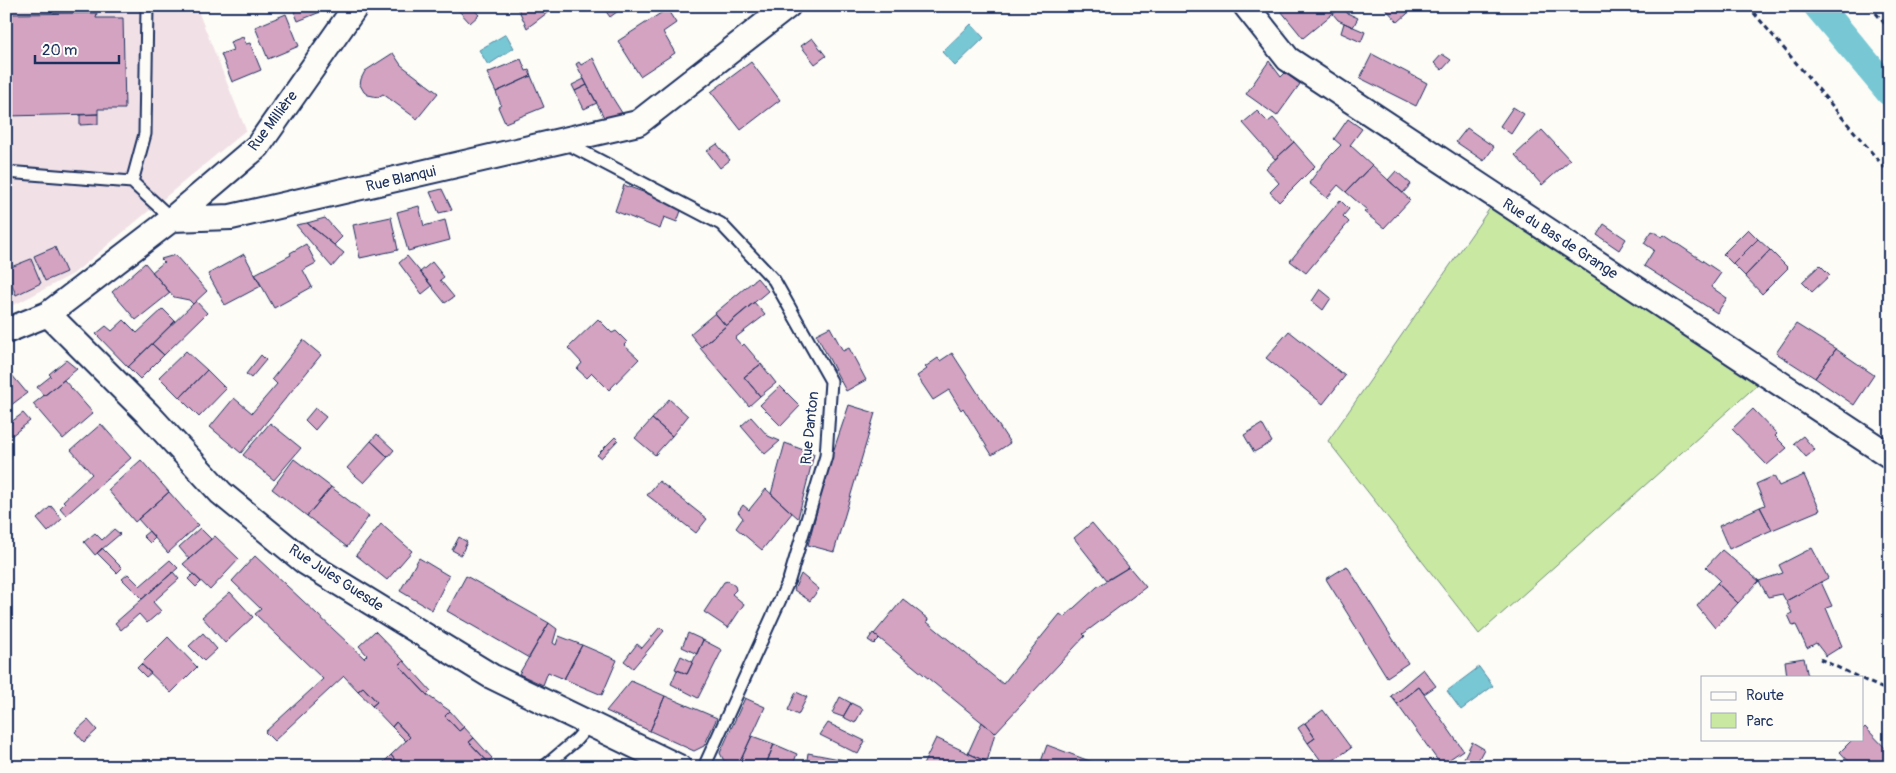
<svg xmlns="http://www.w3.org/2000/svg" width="1896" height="773" viewBox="0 0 1896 773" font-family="Pangolin,sans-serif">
	<rect width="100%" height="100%" fill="#fdfcf7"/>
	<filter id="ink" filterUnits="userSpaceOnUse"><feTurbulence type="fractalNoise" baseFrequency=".02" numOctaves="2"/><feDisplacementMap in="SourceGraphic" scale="10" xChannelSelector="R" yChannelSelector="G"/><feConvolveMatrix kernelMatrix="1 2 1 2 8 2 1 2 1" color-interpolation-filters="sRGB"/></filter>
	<g filter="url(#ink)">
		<path fill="#f1e1e7" d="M6,6H196L246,130L73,274L20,302L6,308Z"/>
		<path fill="#c9e9a2" stroke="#728c80" d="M1490,208L1758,384L1479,634L1328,441Z"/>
		<path fill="#77c7d4" stroke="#528aa5" d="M971,24L984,38L955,66L942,52Z
			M506,34L514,48L488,65L479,50Z
			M1479,667L1493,686L1461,710L1447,691Z"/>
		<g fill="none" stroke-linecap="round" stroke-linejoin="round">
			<path stroke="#77c7d4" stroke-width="29" d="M1818,6L1890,92"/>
		</g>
		<path fill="#d4a3c2" stroke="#1b2f5e" d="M292,6H329L330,8L298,21Z
			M464,6H471L479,15L470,23L459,11Z
			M517,6H550L551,10L527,28Z
			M602,6H625L610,17Z
			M1277,6H1342L1303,38Z
			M1342,6L1347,13L1358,18L1353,27L1338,20L1333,14Z
			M1383,6H1416L1398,22Z
			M667,9L676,23L663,32L675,53L640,76L618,41Z
			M97,13L96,18H123L125,109H98V114L6,116V14Z
			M286,14L299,46L268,59L255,27Z
			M1344,23L1365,32L1361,42L1341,33Z
			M243,37L246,44L250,43L261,70L232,82L221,54L233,50L230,42Z
			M812,38L826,56L815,64L801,46Z
			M393,53L401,65L438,93L417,119L383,94L378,97L368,95L364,92L360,85L361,79L365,71Z
			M1372,54L1427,83L1416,106L1360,78Z
			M1442,54L1451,60L1442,70L1434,63Z
			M593,58L612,97L624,116L607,123L576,64L579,62L581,65Z
			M521,59L526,71L529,70L531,76L496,92L487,73Z
			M1269,61L1281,77L1285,73L1300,84L1277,116L1246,94Z
			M751,62L780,100L741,130L711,92Z
			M531,76L544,107L505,123L498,107L501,105L496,92Z
			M584,79L587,85L575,91L572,85Z
			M587,85L597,103L584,109L575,91Z
			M1513,107L1524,114L1511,134L1500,126Z
			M1257,111L1268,122L1273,118L1294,142L1275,159L1243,123Z
			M98,114V124L80,125V115Z
			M1348,119L1362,129L1350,145L1372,165L1346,192L1338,185L1327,198L1309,183L1327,159L1341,145L1334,139Z
			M1467,128L1494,147L1484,161L1456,142Z
			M1542,130L1570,160L1542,185L1515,155Z
			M1294,142L1315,166L1279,202L1270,192L1279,183L1266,168Z
			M717,144L730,160L720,168L707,151Z
			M1372,165L1410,200L1384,228L1364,212L1367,210L1346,192Z
			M1396,171L1411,184L1403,193L1388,180Z
			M624,185L670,202L682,208L677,222L664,217L660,229L615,211Z
			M442,189L452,210L439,213L430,192Z
			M1340,200L1349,209L1343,216L1349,222L1306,273L1290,261Z
			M419,206L424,226L445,220L450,240L408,251L397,212Z
			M391,217L398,250L360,258L353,225Z
			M325,218L342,237L334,245L307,223Z
			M307,223L344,253L332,267L296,225Z
			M1604,224L1626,239L1619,250L1597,235Z
			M1748,229L1758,239L1733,264L1723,254Z
			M1652,231L1662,237L1664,235L1721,273L1711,287L1727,298L1717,313L1644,266L1654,250L1644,243Z
			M1758,239L1770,250L1745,276L1733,264Z
			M306,244L316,263L303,270L312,287L274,308L255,274L291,255L290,253Z
			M55,247L66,272L45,281L34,256Z
			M1770,250L1788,268L1762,294L1745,276Z
			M244,254L261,286L225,305L208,274Z
			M175,255L207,291L193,304L189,300L174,297L152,272L164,262L161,259Z
			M407,256L432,286L422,294L399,263Z
			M31,259L41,283L16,295L6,269Z
			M432,262L444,277L440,280L454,297L445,303L420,272Z
			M145,263L170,293L136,320L112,292Z
			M1820,265L1830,275L1812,292L1802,282Z
			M757,278L768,291L726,326L715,313Z
			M1320,289L1331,298L1323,310L1312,301Z
			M196,301L207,313L164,355L152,344Z
			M754,302L765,315L735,338L742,346L744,344L761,364L744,377L760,396L749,406L700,348Z
			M163,309L175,321L128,367L96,334L106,326L112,331L124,320L137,333Z
			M715,313L726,326L701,347L690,334Z
			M598,319L612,333L616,331L627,342L624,345L639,359L609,390L592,373L587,378L577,369L582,363L568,348Z
			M1796,324L1836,349L1815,378L1776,353Z
			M830,327L843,351L849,348L866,380L846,391L816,334Z
			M1289,331L1345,376L1323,404L1266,358Z
			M303,340L321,355L241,453L210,427L234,398L252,413L277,384L272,379Z
			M152,344L164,355L140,379L128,367Z
			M1836,349L1874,375L1854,405L1815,378Z
			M186,351L207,370L180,398L159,377Z
			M952,353L1010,443L992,455L963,408L961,410L949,390L933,400L917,376L927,369L925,367L938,358L940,361Z
			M261,355L266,360L251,378L246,374Z
			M66,360L77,369L44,396L37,387L51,376L49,374Z
			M761,364L776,383L760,396L744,377Z
			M6,368L27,393L6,409Z
			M207,370L226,389L199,417L180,398Z
			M64,380L93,413L63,439L33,404Z
			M780,386L800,406L781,426L760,405Z
			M669,399L688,416L672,436L652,419Z
			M849,405L875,413L834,552L808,545L830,461Z
			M315,408L326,417L315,430L305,420Z
			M1753,409L1777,434L1775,436L1787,448L1767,465L1732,429Z
			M23,413L30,421L6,440V426Z
			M751,417L768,436L780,441L765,454L741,426Z
			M652,419L672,436L655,455L635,438Z
			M270,423L301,448L274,480L243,455Z
			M101,424L131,458L66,515L60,508L65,503L63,501L92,474L71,450Z
			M1262,424L1272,442L1254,452L1244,435Z
			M377,434L394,450L388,457L371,441Z
			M1803,436L1815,450L1806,457L1794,443Z
			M615,437L618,440L601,458L597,455Z
			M371,441L388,457L364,483L347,468Z
			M785,443L814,454L798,518L771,494Z
			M294,459L331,487L307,516L272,489Z
			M141,460L169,492L135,522L108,490Z
			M1804,475L1820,510L1772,530L1760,507L1765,505L1756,484L1774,476L1779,486Z
			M659,481L707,519L696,533L647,495Z
			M331,487L369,516L347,547L307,516Z
			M766,489L792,513L762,550L736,528L743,518L738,512L743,505L749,510Z
			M169,492L198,525L168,553L138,519Z
			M51,506L62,519L48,532L37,519Z
			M1760,507L1772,530L1729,549L1719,526Z
			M1092,523L1129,567L1107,580L1074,538Z
			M381,524L412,551L387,580L356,555Z
			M200,528L211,539L189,559L179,547Z
			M114,529L120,534L95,555L84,542L95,533L102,540Z
			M149,531L155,538L150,543L143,536Z
			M215,536L239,559L210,590L183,564Z
			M459,537L467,542L461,555L452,550Z
			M102,548L122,568L117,573L97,553Z
			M1812,548L1828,578L1786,601L1782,594L1768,597L1759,581L1783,573L1779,565Z
			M1722,550L1759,581L1738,603L1717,583L1720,580L1706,567Z
			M255,556L364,658L367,655L359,646L375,631L404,661L399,665L427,695L450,711L445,716L459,731L464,727L474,738L469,742L488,762L483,767H388L395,760L391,755L410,737L396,722L392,727L372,706L377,702L363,687L358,691L344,676L274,741L265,732L323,679L255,614L261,609L232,581Z
			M419,558L449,576L432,610L400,591Z
			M170,560L178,568L142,599L122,579L128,574L140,586Z
			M1347,566L1408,663L1387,677L1326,579Z
			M1129,567L1146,587L1083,634L1085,636L995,733L874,634L903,599L928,619L927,622L1003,684L1060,614L1064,617L1097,587Z
			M173,572L179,579L153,602L161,611L147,623L139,614L121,630L115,623Z
			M193,574L201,582L196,587L188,579Z
			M801,574L819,589L810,601L794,590Z
			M466,576L549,623L529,658L447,611Z
			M728,581L735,586L736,590L732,594L744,604L728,628L704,612L724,582Z
			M1821,582L1832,606L1826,608L1842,646L1826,656L1816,643L1807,648L1796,625L1793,626L1788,615L1792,613L1786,601Z
			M1717,583L1738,603L1715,628L1697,606Z
			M230,592L253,617L225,643L202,617Z
			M549,623L557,629L553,643L556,645L559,636L582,645L564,679L548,672L543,685L519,674Z
			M660,627L664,631L633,668L624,661L637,644L642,648Z
			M203,633L217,649L204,661L189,646Z
			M688,633L703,640L697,654L682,647Z
			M873,633L879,639L874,644L868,640Z
			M168,637L197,667L171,693L141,664Z
			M703,640L722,650L698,698L671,684L677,670L687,674Z
			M582,645L617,660L602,695L564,679Z
			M681,656L693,662L687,674L675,669Z
			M1804,658L1808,677H1787L1785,661Z
			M404,661L431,691L427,695L399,665Z
			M141,664L151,673L146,677L137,668Z
			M1423,669L1436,686L1424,694L1419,687L1397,704L1391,696Z
			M631,681L665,696L650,731L606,711Z
			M363,687L377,702L372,706L358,691Z
			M1419,687L1463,750L1441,765L1397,704Z
			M796,692L807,697L798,715L788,710Z
			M665,696L717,718L704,746L694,751L650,731Z
			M840,697L851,703L843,717L832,713Z
			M745,698L765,707L738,766L724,761L720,753Z
			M851,703L863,709L855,723L843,717Z
			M1323,710L1351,748L1325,766L1308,743L1315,738L1305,723Z
			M450,711L464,727L459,731L445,716Z
			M88,720L97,730L84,742L75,732Z
			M396,722L410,737L406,741L392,727Z
			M982,722L995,733L987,762L968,753Z
			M828,723L865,741L858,754L820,735Z
			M1305,723L1315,738L1308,743L1298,728Z
			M1865,727L1890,753V767H1854L1840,752L1853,739H1862V730Z
			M752,736L774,744L765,767L738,766Z
			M474,738L492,758L488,762L469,742Z
			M936,738L987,762L985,767H922Z
			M1472,742L1484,749L1476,764L1463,760Z
			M774,744L797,754L792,767H765Z
			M1047,745L1100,765V767H1039Z
			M808,753L850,761L849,767H806Z
			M391,755L395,760L388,767H379Z"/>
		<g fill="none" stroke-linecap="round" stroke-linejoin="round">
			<g stroke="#1b2f5e" stroke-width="15">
				<path id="lane" d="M564,142L721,224L774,280L831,381L826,456L789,580L704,767
					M6,172L132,182L172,219
					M132,182L145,134L147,6
					M544,767L576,740L590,724"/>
			</g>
			<g stroke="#1b2f5e" stroke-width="28">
				<path id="street" d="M1246,6L1288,59L1890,456
					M172,219L258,146L356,6
					M48,314L148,414L221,493L305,562L491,676L679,767
					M6,331L48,314L172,219L231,217L638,123L788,6"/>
			</g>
			<path stroke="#1b2f5e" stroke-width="3" stroke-dasharray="5 4" stroke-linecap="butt" d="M1748,6L1890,174
				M1870,6L1890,30
				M1820,659L1858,677
				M1862,679L1890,692"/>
			<use href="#lane" stroke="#fdfcf7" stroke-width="11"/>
			<use href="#street" stroke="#fdfcf7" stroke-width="24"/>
		</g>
	</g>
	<g text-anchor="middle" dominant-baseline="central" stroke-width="4" stroke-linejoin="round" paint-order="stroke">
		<g font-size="15" fill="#1b2f5e" stroke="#fdfcf7">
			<text transform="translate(273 121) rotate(-53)">Rue Millière</text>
			<text transform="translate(401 179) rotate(-13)">Rue Blanqui</text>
			<text transform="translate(1560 239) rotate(33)">Rue du Bas de Grange</text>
			<text transform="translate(810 428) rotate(-84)">Rue Danton</text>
			<text transform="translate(336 578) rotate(33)">Rue Jules Guesde</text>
		</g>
	</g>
	<rect width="1896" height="773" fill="none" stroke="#fdfcf7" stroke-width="25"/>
	<rect x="12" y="12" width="1871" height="748" fill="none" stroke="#1b2f5e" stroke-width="2" filter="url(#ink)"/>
	<rect x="1701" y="676" width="162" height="65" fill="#fdfcf7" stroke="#a3aaba"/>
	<rect x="1711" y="692" width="25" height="8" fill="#fdfcf7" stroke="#a3aaba"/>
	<text x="1746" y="700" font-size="15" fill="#1b2f5e">Route</text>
	<rect x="1711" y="713" width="25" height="15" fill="#c9e9a2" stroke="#a3aaba"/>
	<text x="1746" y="726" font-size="15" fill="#1b2f5e">Parc</text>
	<path d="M35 55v8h84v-8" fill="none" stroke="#1b2f5e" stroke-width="2.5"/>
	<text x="42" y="55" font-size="15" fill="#1b2f5e" stroke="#fdfcf7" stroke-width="4" paint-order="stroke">20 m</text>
</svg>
